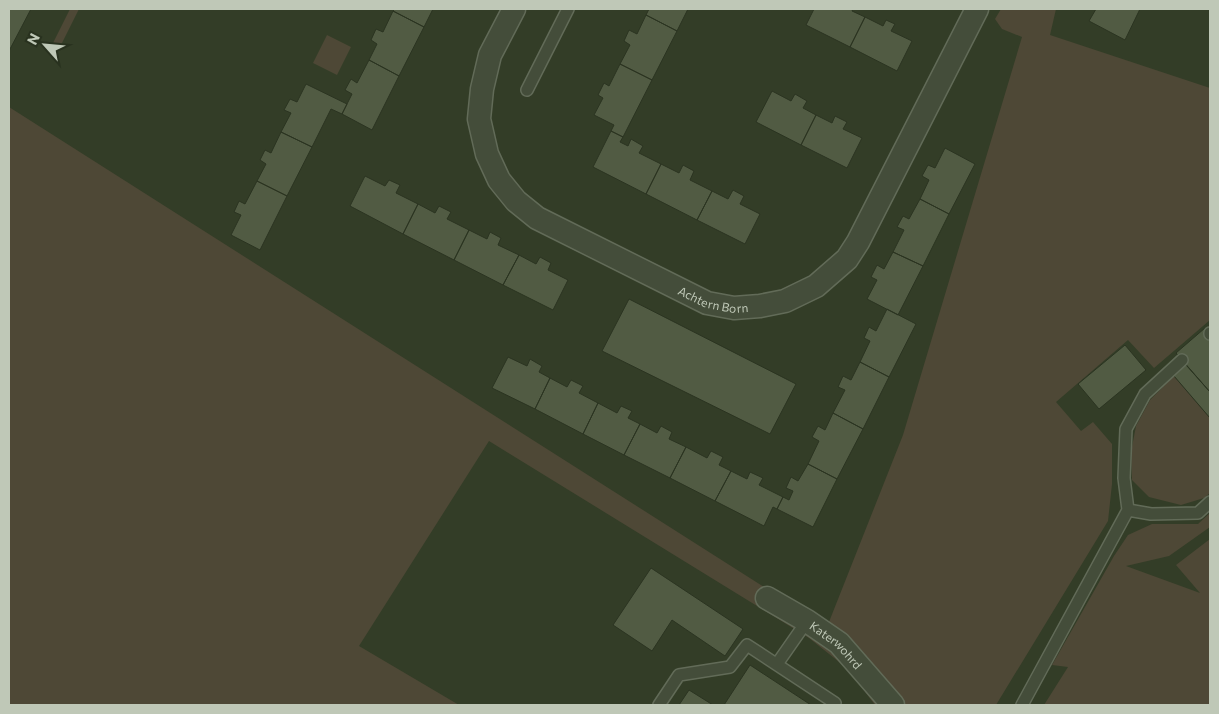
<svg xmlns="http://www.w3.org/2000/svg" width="1219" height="714" viewBox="0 0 1219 714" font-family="Commissioner,sans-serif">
	<rect width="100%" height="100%" fill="#333d27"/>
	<path fill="#4e4836" d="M70,9H79L56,55L49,51Z
		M1001,9H1056L1050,35L1210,88V320L1154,368L1128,340L1056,402L1081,431L1093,422L1112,444V484L1108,521L996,705H875L848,669L809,638L489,441L359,646L459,705H9V107L827,627L903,435L1022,37L1002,29L995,19Z
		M327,35L351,47L337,75L313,63Z
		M1174,376L1210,418V493L1204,498L1181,505L1149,497L1132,480L1131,452L1136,426L1150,400Z
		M1210,513V527L1169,556L1126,566L1200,593L1176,565L1210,539V705H1044L1068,667L1052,665L1114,556L1128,535L1152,524H1198Z"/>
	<path fill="#515b43" stroke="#2b3421" d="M9,9H31L9,51Z
		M395,9H433L424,27L393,11Z
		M649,9H688L677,31L646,15Z
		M814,9H853L852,11L865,17L850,47L806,25Z
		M1096,9H1140L1125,40L1089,21Z
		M393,11L424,27L399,76L369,60L377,44L371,40L376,29L383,32Z
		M646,15L677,31L652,80L620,64L630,45L624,41L629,30L637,34Z
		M865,17L883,26L886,20L895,24L891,31L912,41L897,71L850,47Z
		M369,60L399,76L372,130L342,114L352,94L345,90L351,79L357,83Z
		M620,64L652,80L623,137L611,131L614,125L594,115L603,98L598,95L604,83L609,86Z
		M306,84L347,104L342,114L331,109L312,147L281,132L291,113L284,110L290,99L297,102Z
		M772,91L791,101L795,94L807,101L803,108L816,115L801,145L756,122Z
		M816,115L832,123L835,116L847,122L843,129L862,138L847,168L801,145Z
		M611,131L623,137L620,142L628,146L631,139L643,146L639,153L661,164L646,194L593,167Z
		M281,132L312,147L287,196L257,181L266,164L260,160L265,150L271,153Z
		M945,148L975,164L949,214L920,199L929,180L922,176L928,165L935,168Z
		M661,164L679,173L683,165L694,171L690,180L712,191L697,220L646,194Z
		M365,176L385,186L389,180L400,185L396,193L418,204L403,234L350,206Z
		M257,181L287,196L260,250L231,235L241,215L234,212L239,201L245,204Z
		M733,190L744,196L740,204L760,214L745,244L697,220L712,191L728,199Z
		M920,199L949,214L923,266L893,252L904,230L897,227L903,216L909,219Z
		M418,204L435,213L439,206L451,212L447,219L469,230L454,260L403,234Z
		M469,230L487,239L490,232L501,238L498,245L519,255L503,285L454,260Z
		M893,252L923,266L898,315L867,299L877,280L871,277L877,265L884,269Z
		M519,255L536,264L540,257L551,263L548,270L568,280L553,310L503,285Z
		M629,299L796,384L770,434L602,351Z
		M887,309L916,324L889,377L860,362L870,341L864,338L869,327L876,331Z
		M1205,328L1210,334V392L1176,353Z
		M1125,345L1146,370L1099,409L1078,384Z
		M508,357L527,366L530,359L542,366L539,372L550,378L535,409L492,388Z
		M860,362L889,377L863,429L833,413L845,390L838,387L843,376L851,380Z
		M1186,365L1210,392V418L1174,376Z
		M550,378L567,387L571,380L583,386L579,393L598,403L583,434L535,409Z
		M598,403L617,413L621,406L632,411L628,418L640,424L624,455L583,434Z
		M833,413L863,429L837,479L808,464L819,441L812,437L818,426L825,430Z
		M640,424L657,433L661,426L672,432L669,439L686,447L670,478L624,455Z
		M686,447L707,458L711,451L723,457L719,465L731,471L715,501L670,478Z
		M808,464L837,479L813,527L777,509L783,497L789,500L793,491L786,488L791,477L798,481Z
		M731,471L747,479L750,472L763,478L759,485L783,497L777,509L773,507L764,526L715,501Z
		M651,568L743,629L725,656L672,620L652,651L613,625Z
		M750,665L811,705H724Z
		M689,690L713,705H679Z"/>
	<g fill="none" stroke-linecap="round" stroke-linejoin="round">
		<g stroke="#626b58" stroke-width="14">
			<path id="lane" d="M527,90L568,9
				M1210,334V333
				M1182,360L1145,394L1126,429L1124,478L1128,510L1151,514L1198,513L1210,502
				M777,664L807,621
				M659,705L679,675L730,667L747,645L835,703
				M1022,705L1128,510"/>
		</g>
		<g stroke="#626b58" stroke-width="25">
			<g id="street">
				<path id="s1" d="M514,9L490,55L482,89L479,119L487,154L499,180L516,201L537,218L707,303L734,308L760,306L785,301L816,286L847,259L858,242L977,9"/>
				<path id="s2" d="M767,598L807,621L839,643L893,705"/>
			</g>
		</g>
		<use href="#lane" stroke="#444d3a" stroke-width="11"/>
		<use href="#street" stroke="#444d3a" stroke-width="22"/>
	</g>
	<g text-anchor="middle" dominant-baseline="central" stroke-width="5" stroke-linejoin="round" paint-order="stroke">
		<g font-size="12" fill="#bfc8b7" stroke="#29321f">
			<text stroke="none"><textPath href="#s1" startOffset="431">Achtern Born</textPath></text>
			<text stroke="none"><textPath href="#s2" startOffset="84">Katerwohrd</textPath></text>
		</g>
	</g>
	<rect width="1219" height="714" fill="none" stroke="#bfc8b7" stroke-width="20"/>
	<g transform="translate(45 45) rotate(297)" stroke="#29321f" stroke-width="4" paint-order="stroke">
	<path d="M0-4L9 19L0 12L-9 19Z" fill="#bfc8b7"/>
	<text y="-8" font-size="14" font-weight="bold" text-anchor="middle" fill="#bfc8b7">N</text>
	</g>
</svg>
